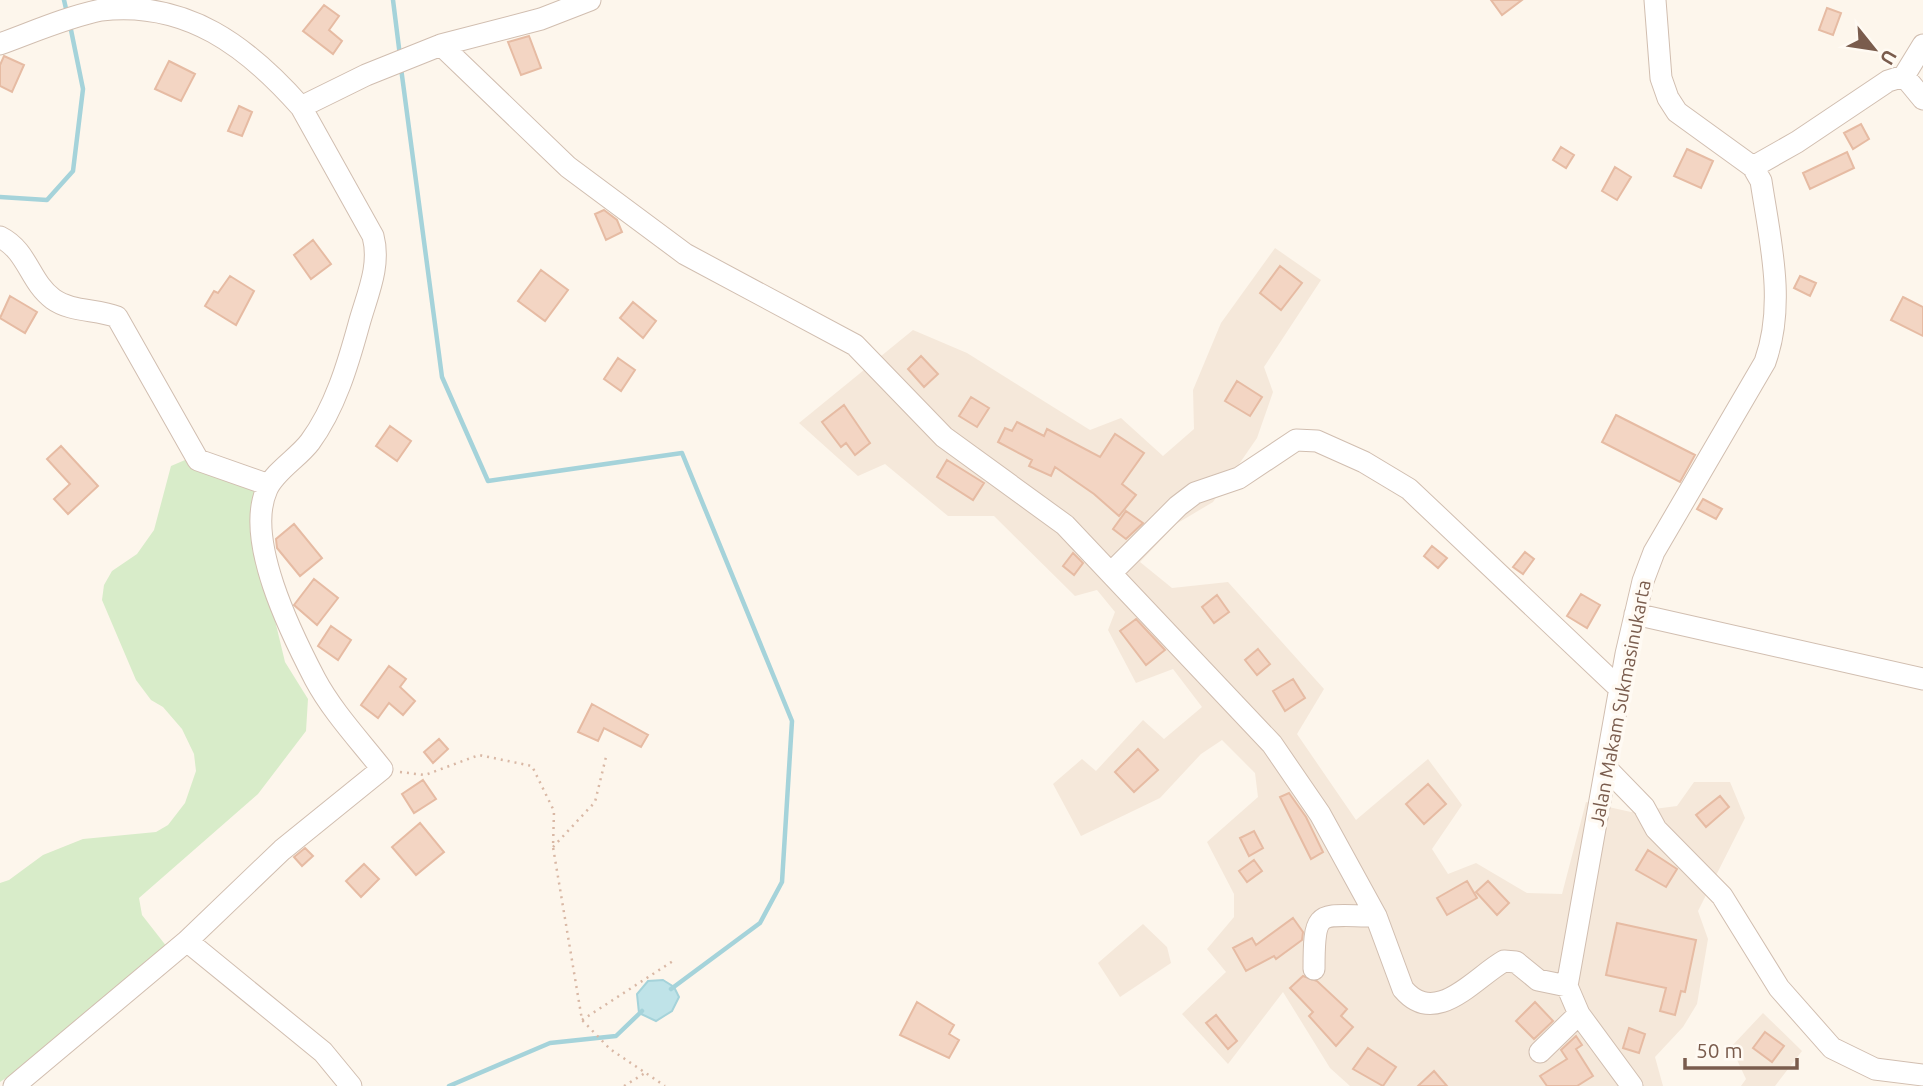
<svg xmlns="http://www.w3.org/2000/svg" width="1923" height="1086" viewBox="0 0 1923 1086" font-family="Ubuntu,sans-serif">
	<rect width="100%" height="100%" fill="#fdf6ec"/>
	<path fill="#f5e8da" d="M1275,248L1321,280L1264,367L1273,392L1257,438L1213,502L1176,524L1140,562L1172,588L1228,582L1324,689L1297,734L1356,820L1428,759L1462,805L1432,849L1448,874L1476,863L1527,893L1562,894L1586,802L1631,812L1677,806L1694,782H1730L1745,818L1698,911L1708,939L1697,1004L1683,1027L1655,1057L1663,1086H1350L1330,1068L1283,992L1228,1064L1182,1014L1226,972L1207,949L1234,917V894L1207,842L1258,797L1255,773L1222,740L1201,754L1160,798L1081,836L1053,784L1082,759L1096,771L1143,720L1164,739L1202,707L1173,669L1136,683L1108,630L1115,612L1097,590L1075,596L994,516H948L885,464L858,476L799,423L913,330L967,353L1090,430L1121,418L1163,456L1194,429L1193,390L1221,323Z
		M1143,924L1167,947L1171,963L1120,997L1098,963Z
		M1763,1013L1802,1051L1775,1086H1741L1746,1079L1731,1047Z"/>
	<path fill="#d8ecc9" d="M185,460L258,491L260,558L285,662L308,699L306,731L258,794L139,898L142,915L167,947L32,1061L0,1082V883L9,880L43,855L83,839L156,832L168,825L185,803L196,771L194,754L182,729L163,707L151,700L136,680L102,600L104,585L112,571L137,554L154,530L171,466Z"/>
	<path fill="#bfe3e8" stroke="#a5d3da" stroke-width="2" d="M663,980L674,987L679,997L672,1011L656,1021L639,1013L637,994L648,981Z"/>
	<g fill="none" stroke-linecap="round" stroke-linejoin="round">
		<path stroke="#a5d3da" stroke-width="4.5" d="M64,0L67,13
			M393,0L400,56
			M401,68L442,377L488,481L682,453L792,721L782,882L760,923L671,989
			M0,197L47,200L73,171L83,89L70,25
			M449,1086L550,1043L616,1036L642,1011"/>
	</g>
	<path fill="#f3d5c3" stroke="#e6bba3" stroke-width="2" d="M1491,0H1522L1502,15Z
		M324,5L339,16L329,30L342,41L333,54L303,31Z
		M1827,8L1841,13L1833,35L1819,30Z
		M529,36L541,68L521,75L508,42Z
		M4,56L24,65L12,92L0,86V65Z
		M169,61L195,74L181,101L155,89Z
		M239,106L252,112L242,136L228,131Z
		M1861,124L1869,139L1853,149L1844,133Z
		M1561,147L1574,155L1566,168L1553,160Z
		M1687,149L1713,161L1701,188L1674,176Z
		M1847,152L1854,168L1810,189L1803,173Z
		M1615,167L1631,177L1617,200L1602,191Z
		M604,210L617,220L622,232L606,240L595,214Z
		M313,240L331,264L311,279L294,255Z
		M1280,266L1302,283L1281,310L1260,293Z
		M541,270L568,290L545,321L518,301Z
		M230,276L254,291L236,325L205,306L214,291L218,293Z
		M1800,276L1816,283L1810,296L1794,288Z
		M10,296L37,312L25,333L0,318Z
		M1903,297L1923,307V336L1891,320Z
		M633,302L656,321L643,338L620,318Z
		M921,356L938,374L924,387L908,369Z
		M618,358L635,370L621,391L604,379Z
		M1237,381L1262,397L1250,416L1225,401Z
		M971,397L989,408L977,427L959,416Z
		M844,405L870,443L855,455L846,443L841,447L822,422Z
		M1616,415L1695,455L1680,482L1602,442Z
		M1017,422L1044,436L1047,429L1100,457L1115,434L1144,453L1122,484L1136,495L1119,516L1094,494L1055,467L1051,476L1029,466L1032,460L998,442L1005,428L1012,431Z
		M390,426L411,441L397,461L376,446Z
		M61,446L98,486L68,514L54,499L70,484L47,459Z
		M947,460L984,483L973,500L937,477Z
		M1703,499L1722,509L1716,519L1697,509Z
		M1126,511L1143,523L1126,539L1113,529Z
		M294,524L322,558L300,576L277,548L276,539Z
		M1432,546L1447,558L1438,568L1424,556Z
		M1525,552L1534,559L1523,574L1513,567Z
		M1073,553L1083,563L1074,575L1063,566Z
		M314,579L338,598L317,625L294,605Z
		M1581,594L1600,605L1587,628L1567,616Z
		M1217,595L1229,612L1214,623L1202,607Z
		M1136,619L1165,650L1146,665L1120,631Z
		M331,626L351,640L338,660L318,646Z
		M1258,649L1270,664L1257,675L1245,660Z
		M389,666L406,679L400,687L415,701L403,715L389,703L378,718L361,705Z
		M1293,679L1305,698L1285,711L1273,691Z
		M592,704L648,735L641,747L604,728L598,741L578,732Z
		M439,739L448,749L433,763L424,752Z
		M1138,749L1158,770L1134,792L1115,772Z
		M423,780L436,799L414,813L402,794Z
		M1428,784L1446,804L1424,824L1406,804Z
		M1289,793L1306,817L1323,852L1311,859L1280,797Z
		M1720,796L1729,807L1706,827L1696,815Z
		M420,823L444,852L416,875L392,847Z
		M1254,831L1263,848L1249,856L1240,838Z
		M305,848L313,856L302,866L294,857Z
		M1648,850L1677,869L1666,887L1636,870Z
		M1254,860L1262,871L1247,882L1239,871Z
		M364,864L379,879L361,897L346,881Z
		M1467,881L1477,898L1447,915L1437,898Z
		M1488,881L1509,903L1497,915L1476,892Z
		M1293,918L1303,932L1302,940L1276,959L1274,956L1246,971L1233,948L1252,938L1256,945Z
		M1617,923L1696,940L1685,992L1681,991L1675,1015L1660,1011L1666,988L1606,975Z
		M1303,976L1317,981L1347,1009L1341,1016L1353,1027L1336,1046L1309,1016L1313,1012L1290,988Z
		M917,1002L954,1025L949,1034L959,1040L949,1058L900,1035Z
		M1535,1002L1553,1021L1534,1039L1516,1021Z
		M1216,1015L1237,1041L1228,1049L1206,1023Z
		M1629,1028L1645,1034L1639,1053L1623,1048Z
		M1765,1032L1784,1046L1772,1062L1753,1048Z
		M1576,1036L1582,1045L1576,1049L1593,1076L1577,1086H1547L1540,1076L1567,1059L1561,1050Z
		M1368,1048L1396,1067L1383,1086L1353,1069Z
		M1434,1071L1447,1086H1418Z"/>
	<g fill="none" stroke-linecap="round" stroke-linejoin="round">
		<g stroke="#d1beb0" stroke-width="23">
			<path id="minor" d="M0,44C33,32 67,17 101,10C187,0 248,47 301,107L366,75L441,45L541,19L590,0
				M441,45L568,167L685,254L855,345L944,437L1065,525L1272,744L1320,814L1376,916L1403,989C1436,1028 1474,978 1504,961L1516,962L1538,980L1567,986
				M1923,45L1904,76L1923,99
				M1753,167L1797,142L1888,81L1904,76
				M0,237C28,251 29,281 53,299C71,312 97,309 117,317L198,460L269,485
				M1111,573L1178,506L1195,493L1239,478L1296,440L1317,441L1364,462L1409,489L1620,689
				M1635,614L1923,679
				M1606,768L1644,807L1656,829L1722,896L1779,988L1832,1048L1875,1069L1923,1075
				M187,941L323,1052L351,1086
				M1314,969C1314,906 1318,916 1376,916
				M1540,1052L1579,1014
				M14,1086L187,941L282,850L382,769C360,741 332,711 315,679C291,633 244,539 267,489C275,471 298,458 310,442C335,408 348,364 359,324C367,295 381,266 373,236L301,107
				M1632,1086L1579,1014L1567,986L1626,654L1643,581L1654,552L1765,362C1786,304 1770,240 1761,181L1753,167L1677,112L1668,98L1661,78L1655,0"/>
		</g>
		<path stroke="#d9b8a5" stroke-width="2.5" stroke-dasharray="2 5" stroke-linecap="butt" d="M400,772L425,775L479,755L532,766L554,811L553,847L582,1020L610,1049L665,1086
			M553,847L595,802L606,757
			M582,1020L673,961
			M624,1086L645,1073"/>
		<use href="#minor" stroke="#fff" stroke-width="21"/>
	</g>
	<g text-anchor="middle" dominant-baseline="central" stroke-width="7" stroke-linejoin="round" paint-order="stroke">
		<g font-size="19" fill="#7a5c4d" stroke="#fffaf3">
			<text transform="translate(1620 703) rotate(-79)">Jalan Makam Sukmasinukarta</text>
		</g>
	</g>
	<g transform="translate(1874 49) rotate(120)" stroke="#fffaf3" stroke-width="5" paint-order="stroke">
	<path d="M0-5L12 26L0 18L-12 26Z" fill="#7a5c4d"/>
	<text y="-10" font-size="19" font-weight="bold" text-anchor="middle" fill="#7a5c4d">U</text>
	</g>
	<path d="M1685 1058v10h112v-10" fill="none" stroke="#7a5c4d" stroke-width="3.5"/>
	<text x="1696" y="1058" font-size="21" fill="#7a5c4d" stroke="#fffaf3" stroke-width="5" paint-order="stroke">50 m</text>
</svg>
